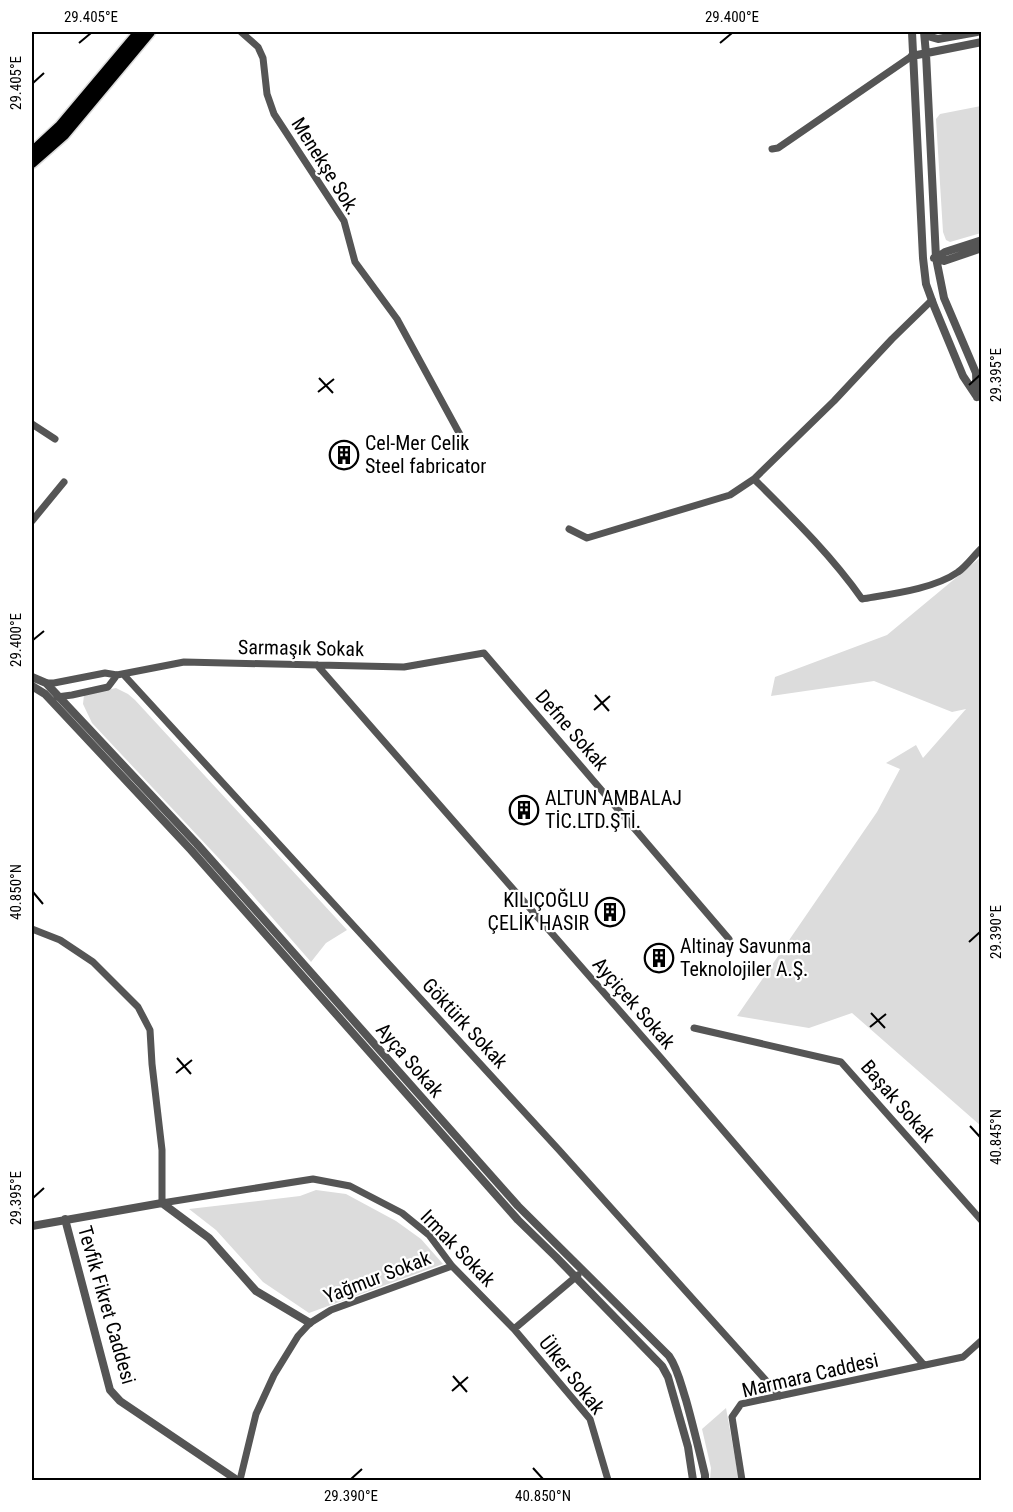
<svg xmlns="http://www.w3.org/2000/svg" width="1013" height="1512" viewBox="0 0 1013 1512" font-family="'Roboto Condensed',sans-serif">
	<rect width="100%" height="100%" fill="#fff"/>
	<path fill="#dcdcdc" d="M981,106V233L950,242L946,240L943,232L936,119L940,114Z
		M981,557V1126L852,1013L809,1028L737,1016L877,812L900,769L886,763L916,745L923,758L966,709L952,712L874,681L771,696L775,677L887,635Z
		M116,688L128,694L135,700L347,930L326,943L311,962L242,883L92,723L83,704L84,695Z
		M316,1190L346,1194L396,1221L421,1239L443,1264L309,1313L263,1282L216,1230L189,1209L300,1196Z
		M726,1408L739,1480H710L711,1468L702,1429Z"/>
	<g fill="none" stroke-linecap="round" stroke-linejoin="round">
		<g stroke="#dbdbdb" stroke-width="13">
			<path id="primary" d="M32,152L60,126L139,32
				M32,163L64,135L150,32"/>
		</g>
		<path stroke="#555" stroke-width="7" d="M241,32L258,47L263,58L267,94L274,114L344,221L355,262L397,319L464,442
			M772,149L778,148L912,56
			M32,424L55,439
			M754,479C792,517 831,555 862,599C891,594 934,589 958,572C967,566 974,555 982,548
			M32,521L64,482
			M569,529L587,538L730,495L754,479L834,401L892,339L932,300
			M317,665L661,1058L924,1365
			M123,674L559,1150L780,1396
			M46,683H54L105,673L117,675L184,662L404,667L484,653L729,939
			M57,697L72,695L108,687L117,675
			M32,929L60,940L93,962L138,1007L150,1030L152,1064L162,1150V1203L313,1179L350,1186L402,1213L429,1235L452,1266L514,1329L590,1419L608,1480
			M694,1028L841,1062L982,1221
			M514,1329L578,1275
			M240,1480L256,1414L274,1375L298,1336L310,1323L331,1310L452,1266
			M742,1480L732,1417L741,1404L963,1357L982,1340"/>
		<path stroke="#555" stroke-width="8" d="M912,32L923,258L926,284L934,306L963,376L977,397
			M924,32L926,54L936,258L944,298L976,373L977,397
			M924,32L931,37L938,39L977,32
			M912,56L982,42
			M934,258L944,261L982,248
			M936,258L945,252L982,240
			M32,677L46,683L197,844L518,1206L669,1356C678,1369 681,1385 686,1400C693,1425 699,1450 705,1475V1480
			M32,686L45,694L191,850L518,1220L556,1257L662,1366L668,1377L688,1447L693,1480
			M65,1219L110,1390L120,1401L237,1480
			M32,1226L162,1203L209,1238L256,1291L310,1323"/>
		<use href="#primary" stroke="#000" stroke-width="10"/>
	</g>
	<path fill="none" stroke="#000" stroke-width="2" d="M79,43L91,33M720,43L732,33M33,83L44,73M319,378L333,393M969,385L980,375M318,392L334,379M33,640L44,631M595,695L609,711M594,710L610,696M33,892L43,904M969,942L980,932M871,1013L885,1028M870,1027L886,1014M177,1058L191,1074M176,1073L192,1060M970,1126L980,1137M33,1198L44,1188M453,1376L467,1392M452,1391L468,1377M533,1468L543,1479M351,1479L362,1469"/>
	<defs>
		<g id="building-ring" transform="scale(1.5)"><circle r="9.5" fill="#fff" stroke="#000" stroke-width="1.5"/><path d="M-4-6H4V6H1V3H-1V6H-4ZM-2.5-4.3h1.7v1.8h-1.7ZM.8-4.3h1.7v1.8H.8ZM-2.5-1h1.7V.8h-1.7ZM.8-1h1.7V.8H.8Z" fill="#000"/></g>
	</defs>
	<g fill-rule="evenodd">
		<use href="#building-ring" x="344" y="455"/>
		<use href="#building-ring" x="524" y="810"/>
		<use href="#building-ring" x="610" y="912"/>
		<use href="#building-ring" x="659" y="958"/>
	</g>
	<g text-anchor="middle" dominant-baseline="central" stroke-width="4.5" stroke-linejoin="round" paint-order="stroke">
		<g font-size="20" fill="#000" stroke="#fff">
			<text transform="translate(326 166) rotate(58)">Menekşe Sok.</text>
			<text transform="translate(301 648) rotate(1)">Sarmaşık Sokak</text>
			<text transform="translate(572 730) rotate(49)">Defne Sokak</text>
			<text transform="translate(634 1003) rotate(49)">Ayçiçek Sokak</text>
			<text transform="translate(465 1023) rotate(47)">Göktürk Sokak</text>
			<text transform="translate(410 1060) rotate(49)">Ayça Sokak</text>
			<text transform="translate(898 1101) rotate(49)">Başak Sokak</text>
			<text transform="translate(458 1248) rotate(46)">Irmak Sokak</text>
			<text transform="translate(377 1277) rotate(-21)">Yağmur Sokak</text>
			<text transform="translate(107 1305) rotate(74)">Tevfik Fikret Caddesi</text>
			<text transform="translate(572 1375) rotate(52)">Ülker Sokak</text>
			<text transform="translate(810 1375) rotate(-13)">Marmara Caddesi</text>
		</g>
		<g font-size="20" fill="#000" stroke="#fff" text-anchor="start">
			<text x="365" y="443">Cel-Mer Celik<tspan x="365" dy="23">Steel fabricator</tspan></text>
			<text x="545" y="798">ALTUN AMBALAJ<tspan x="545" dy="23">TİC.LTD.ŞTİ.</tspan></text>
			<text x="589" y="900" text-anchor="end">KILIÇOĞLU<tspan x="589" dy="23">ÇELİK HASIR</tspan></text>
			<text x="680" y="946">Altinay Savunma<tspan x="680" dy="23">Teknolojiler A.Ş.</tspan></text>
		</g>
	</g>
	<rect width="1013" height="1512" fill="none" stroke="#ffffff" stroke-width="66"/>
	<rect x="33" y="33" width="947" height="1446" fill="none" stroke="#000" stroke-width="2"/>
	<g font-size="15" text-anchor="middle" fill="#000">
		<text x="91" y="22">29.405°E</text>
		<text x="732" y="22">29.400°E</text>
		<text transform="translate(16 83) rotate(-90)" y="5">29.405°E</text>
		<text transform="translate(996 375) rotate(-90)" y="5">29.395°E</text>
		<text transform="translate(16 640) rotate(-90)" y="5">29.400°E</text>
		<text transform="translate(16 892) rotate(-90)" y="5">40.850°N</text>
		<text transform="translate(996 932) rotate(-90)" y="5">29.390°E</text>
		<text transform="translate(996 1137) rotate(-90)" y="5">40.845°N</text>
		<text transform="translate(16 1198) rotate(-90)" y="5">29.395°E</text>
		<text x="351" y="1501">29.390°E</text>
		<text x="543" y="1501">40.850°N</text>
	</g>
</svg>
